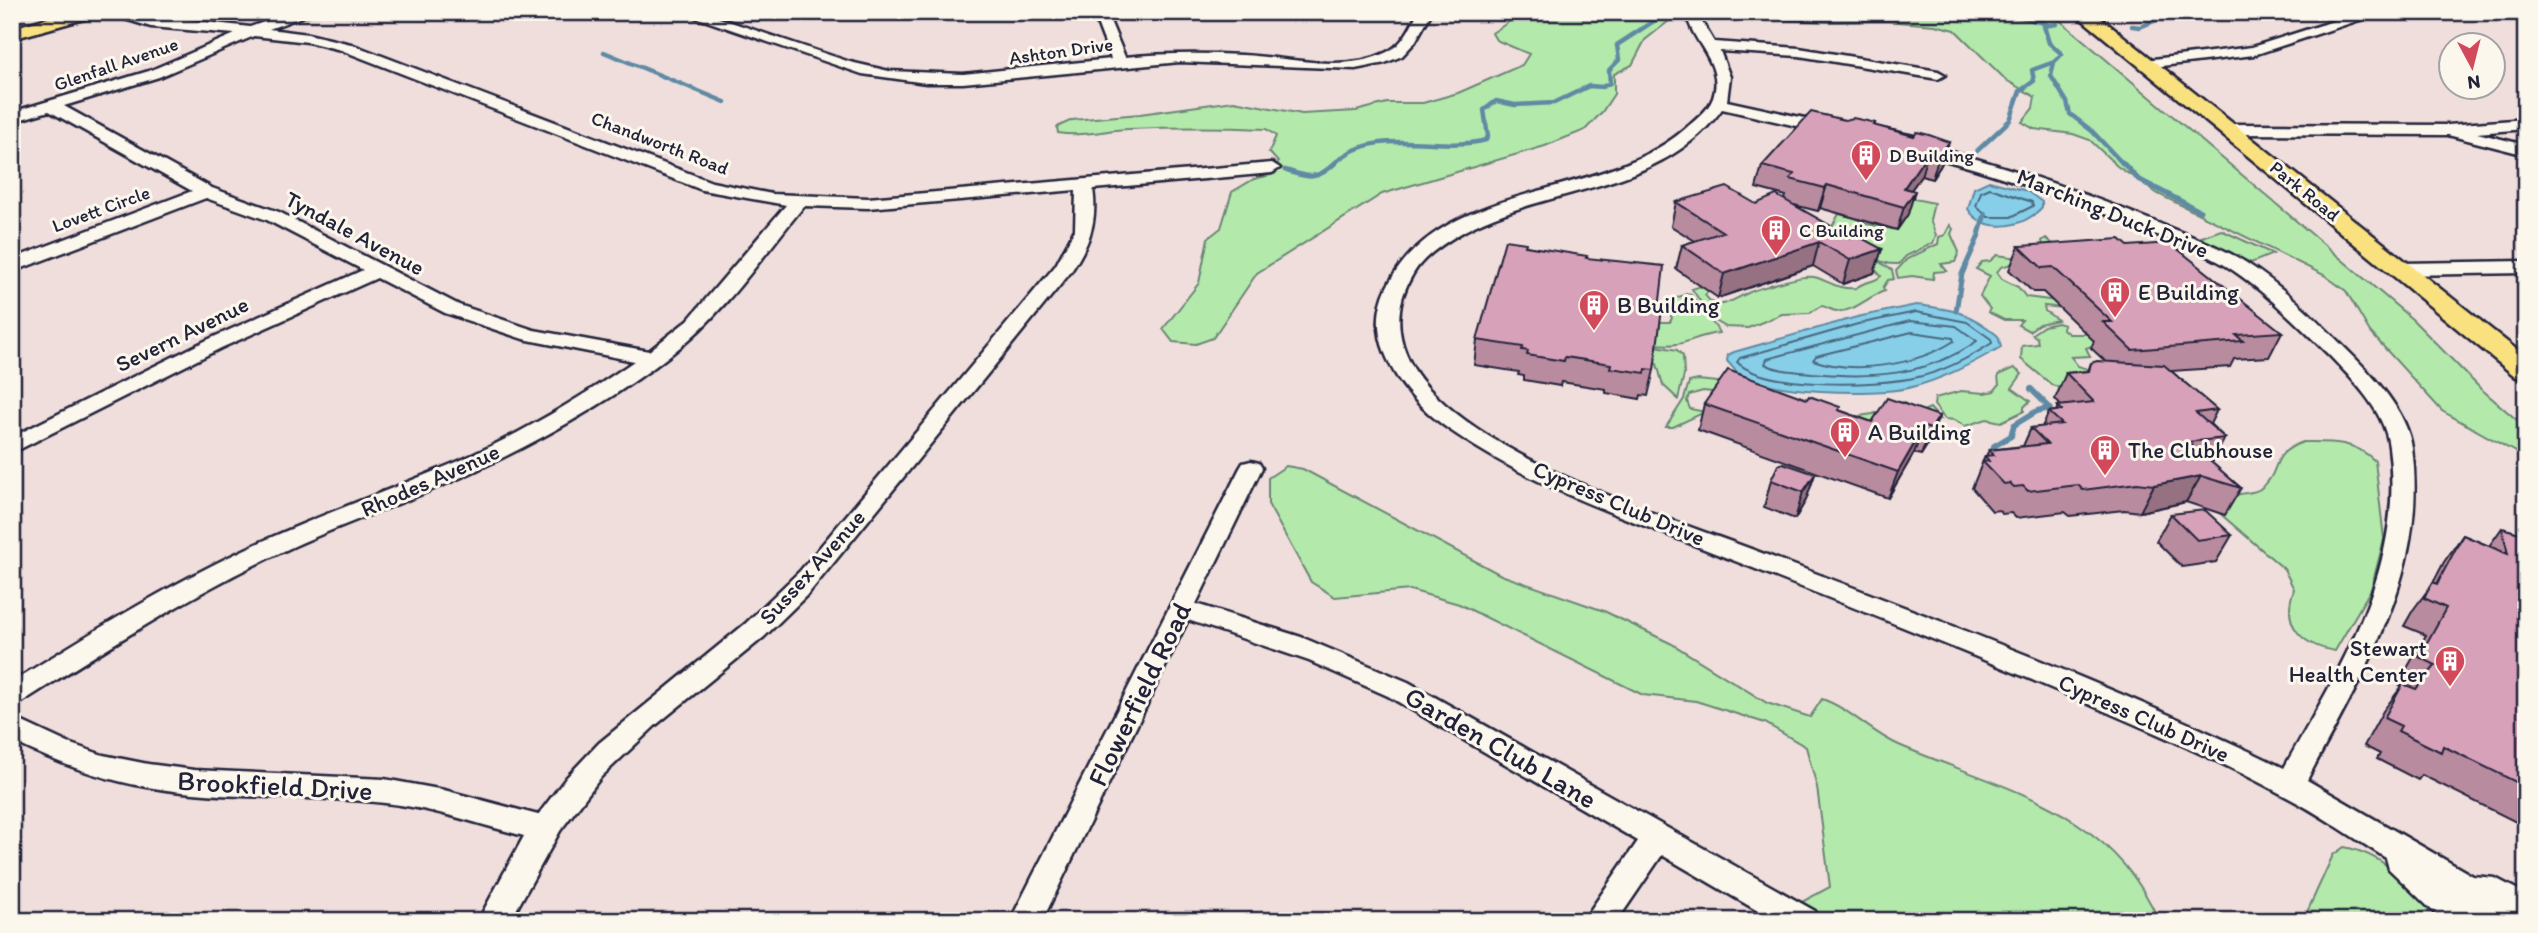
<svg xmlns="http://www.w3.org/2000/svg" width="2538" height="933" viewBox="0 0 2538 933" font-family="Itim,sans-serif">
	<rect width="100%" height="100%" fill="#f0dedd"/>
	<filter id="ink" filterUnits="userSpaceOnUse"><feTurbulence type="fractalNoise" baseFrequency=".0143" numOctaves="2"/><feDisplacementMap in="SourceGraphic" scale="14" xChannelSelector="R" yChannelSelector="G"/><feConvolveMatrix kernelMatrix="1 2 1 2 8 2 1 2 1" color-interpolation-filters="sRGB"/></filter>
	<g filter="url(#ink)">
		<path fill="#b4e9ac" stroke="#6b8674" stroke-width="2" d="M1524,12H1671L1669,21L1645,40L1632,65L1614,74V94L1602,112L1585,130L1545,146L1382,194L1257,273L1213,338L1196,344L1173,342L1163,329L1199,283L1208,238L1221,228L1232,192L1254,179L1275,174L1278,162L1269,152L1276,136L1266,129C1220,127 1175,127 1129,129C1104,130 1083,137 1058,133L1057,127L1072,120L1140,114L1234,101L1302,114L1356,111L1387,103H1423L1458,93L1522,65L1529,54L1496,40L1492,33Z
			M1708,12H2050L2413,320L2480,388L2526,428V458L2442,411L2370,332L2346,291L2324,275L2158,194L2117,166L2090,140L2073,134L2034,129L2022,122L2033,108L2035,97L2006,80L1955,30L1935,25L1885,21L1828,22L1715,16Z
			M1895,195L1934,203L1930,220L1936,235L1933,243L1906,256L1899,264C1874,266 1849,241 1831,228L1839,214L1860,219L1858,222L1897,230Z
			M1950,225L1953,229L1951,234L1959,252L1955,262L1941,264L1947,271L1934,272L1933,279L1912,276L1898,278L1896,271L1907,259L1938,244L1939,237L1945,235Z
			M2221,230L2273,254L2251,263L2199,238Z
			M2046,238L2053,244L2022,261L2001,267L1997,272L2002,279L2018,287L2026,297L2057,301L2063,308L2044,306L2045,311L2058,320L2039,324L2029,331L2018,325L2022,320H2004L1988,312L1990,309L1980,296L1990,276L1976,269L1982,262L1990,261L1997,255L2019,258L2043,245L2042,241Z
			M1878,261L1892,270L1894,279L1888,280L1883,288L1885,291C1869,295 1854,313 1837,311C1831,311 1827,306 1821,306L1810,313L1782,314L1748,328L1726,327L1712,319L1692,289L1701,286L1709,291L1705,295C1717,314 1733,299 1748,293C1756,289 1766,287 1774,284C1788,281 1805,274 1818,278C1831,283 1841,290 1856,288C1864,281 1874,283 1881,276L1871,265Z
			M1689,293C1692,295 1718,329 1719,333C1692,336 1685,348 1656,344V322H1670L1672,318L1667,308L1668,301Z
			M2057,323L2064,325L2062,328L2069,334H2091L2097,344L2086,348L2090,356L2071,357L2078,366L2090,370L2063,389L2052,385L2021,359L2022,346L2038,344L2037,338L2032,334L2044,326Z
			M1656,346L1677,350L1683,356L1684,375L1678,399L1663,385L1657,364L1652,361Z
			M2014,368L2022,374L2012,388L2030,401L2024,407V411L2001,422L1987,419L1965,426L1955,420L1945,419L1934,405L1935,398L1961,391L1984,393L1994,391L1999,385L1998,375Z
			M1698,380L1727,383L1852,417L1873,414L1902,402L1921,412L1930,408L1940,419L1935,418L1927,428L1935,433L1938,443L1922,431L1874,424L1731,394L1703,391L1689,395L1687,401L1690,409L1705,412L1673,427H1666L1684,399L1689,382Z
			M2303,442C2331,442 2354,440 2375,461L2384,539L2371,589L2335,651C2301,645 2281,625 2294,589L2284,569L2216,510C2222,505 2227,500 2234,496C2242,492 2253,494 2260,489C2283,472 2267,455 2303,442Z
			M1286,466L1303,469L1501,575L1604,611L1672,644L1767,703L1810,717L1822,699C1851,709 1871,733 1899,745C2001,789 2110,807 2159,921H1789L1798,904L1830,887L1817,787L1806,747L1765,723L1696,701L1643,695L1459,604L1410,590L1335,597L1311,582L1268,504V478Z
			M2344,847C2386,854 2420,893 2450,921H2303L2333,855Z"/>
		<path fill="#87cfe8" stroke="#5f8aa3" stroke-width="2" d="M1989,181L2027,191L2042,202V207C2025,228 1984,235 1968,209L1974,188Z
			M1916,305C1952,309 1970,312 1998,336L2001,347C1971,364 1942,380 1908,388C1872,396 1768,393 1738,373C1734,370 1731,365 1727,361L1728,355L1734,352L1857,317Z"/>
		<g fill="none" stroke-linecap="round" stroke-linejoin="round">
			<path stroke="#4a6780" stroke-width="2" d="M1990,188L2032,202L2033,206L2011,217H1988L1976,206L1981,192Z
				M1916,312L1967,322L1991,339L1992,343C1969,358 1945,371 1918,377C1880,386 1765,390 1737,362L1740,358L1858,324Z
				M1910,321L1956,326L1977,341C1927,376 1871,379 1812,373C1796,371 1780,372 1765,364L1767,359Z
				M1912,332L1953,338L1954,341C1917,365 1855,375 1813,360L1816,356Z"/>
			<path stroke="#5f8aa3" stroke-width="4.5" d="M1987,12L2011,14L2047,24
				M2132,26L2140,27L2159,19L2241,12
				M604,52L725,102
				M2054,62L2051,76L2067,102L2070,114L2092,131L2123,164
				M1977,151L2010,120L2020,91L2034,81L2032,70L2054,62L2062,54L2049,43L2044,26L2057,24
				M1334,164C1374,124 1439,153 1486,140L1488,136L1484,110L1496,101L1515,105L1554,103L1589,86L1602,87L1610,83L1609,70L1619,60L1617,45L1663,15"/>
			<path stroke="#5f8aa3" stroke-width="5" d="M2122,162L2138,179L2200,211
				M1285,170C1309,178 1317,181 1336,162
				M1956,311L1962,274L1978,238L1985,214"/>
			<path stroke="#5f8aa3" stroke-width="6" d="M1996,454L1994,446L2011,436L2014,425L2037,411L2050,408L2031,389"/>
			<g stroke="#22223b" stroke-width="5">
				<path id="minor" d="M102,12H126L159,19L141,12H165L180,19L250,27L292,12H315L269,29L308,34L351,44L712,182L772,194L868,198L1272,163L1280,168L1272,173L1093,189C1098,222 1089,245 1070,273L809,593L764,637L656,725L601,777L560,831L510,921H478L524,836C478,824 432,808 385,803C306,794 225,801 147,787C99,779 55,762 12,741V717L68,743L103,755L148,764L194,770L384,779L444,790L538,815L566,778L599,743L745,624L800,571L1056,265L1075,229L1076,190L868,208L804,206C764,254 724,314 674,352C615,399 547,437 479,469C417,499 351,520 288,549C194,592 109,647 22,702L12,705V682C97,629 181,577 272,537C334,510 397,487 459,461C521,434 579,399 634,361L523,339L445,313L377,278L221,348L12,453V437L207,340L363,270L267,220L206,198L12,272V259L192,191L49,111L12,122V112L149,71L235,34L151,27ZM254,36L308,42L341,50L702,190L786,205L688,320L649,351L534,330L459,305L279,212L212,188L64,106L159,77Z
					M680,12H701L850,62L889,71L963,74L1111,59L1096,20L1090,12H1105L1108,16L1125,57C1164,53 1203,53 1242,55C1287,57 1343,73 1385,53C1403,45 1410,28 1418,12H1432L1415,42L1402,56L1385,63L1355,69L1180,62L963,83H926L862,74Z
					M1686,12H1700L1702,22L1714,42L1799,48L1938,71L1945,75L1938,79L1799,56L1720,51L1730,77L1727,101L1832,124L1840,129L1832,134L1722,109C1659,196 1540,185 1456,236C1440,246 1422,258 1413,274C1387,317 1400,361 1435,395C1513,471 1673,519 1775,558C1947,623 2119,688 2284,768C2340,668 2405,568 2389,447C2385,411 2353,380 2329,355C2299,326 2269,295 2234,271C2208,253 2176,243 2147,231C2070,199 1993,172 1911,151L1909,148L1917,143C2000,163 2079,191 2158,223C2187,235 2218,245 2245,262C2283,286 2317,320 2349,352C2374,377 2407,411 2412,448C2429,572 2362,675 2307,780L2473,876L2495,878L2526,894V921H2443L2389,869L2386,858C2352,837 2320,814 2285,796C2223,762 2158,734 2093,706C1969,652 1843,603 1717,554C1629,519 1535,488 1456,434C1426,414 1398,387 1385,353C1376,331 1377,308 1387,287C1442,178 1600,203 1685,129C1695,120 1708,111 1713,98C1725,63 1691,43 1686,12Z
					M2362,12H2384L2254,55L2145,68L2138,64L2145,60L2252,47Z
					M2526,119V129L2477,133L2526,145V155L2448,135L2228,134L2220,129L2228,124L2448,125Z
					M2526,261V273L2402,275L2393,269L2402,263Z
					M1251,461L1259,463L1262,468L1196,604L1301,637L1408,682L1815,911L1820,921H1775L1662,855L1617,921H1583L1638,841L1388,696L1309,661L1188,620L1042,921H1010L1240,468L1243,463Z"/>
			</g>
			<g stroke="#22223b" stroke-width="5">
				<path id="major" d="M69,12H98L95,16L12,39V28Z
					M2073,12H2093L2526,357V379L2516,377Z"/>
			</g>
			<use href="#minor" fill="#fbf7ec" fill-rule="evenodd"/>
			<use href="#major" fill="#fae180" fill-rule="evenodd"/>
		</g>
		<path fill="#b98b9f" stroke="#22223b" stroke-width="2" d="M1845,120L1875,123V126L1949,142L1941,165L1932,179L1921,176L1911,190L1908,214L1897,230L1820,208L1818,211L1794,205L1852,238L1882,249L1874,273L1843,284L1813,266L1718,298L1676,269L1682,245L1695,241L1671,226L1676,202L1756,204L1785,199L1786,196L1756,188L1762,166Z
			M1526,246L1586,258L1659,309L1654,370L1648,396L1641,395L1640,399L1606,393V389L1561,382L1560,386L1524,380V376L1518,375L1519,372L1474,365L1477,340Z
			M2019,246H2128L2282,332L2269,357L2234,359L2230,367L2171,371L2217,410L2210,424L2225,438L2212,463L2241,488L2225,515L2186,502L2140,512L2124,510L2070,516L2065,512L2016,518L2011,513L2002,514L1999,510L1992,511L1972,488L1985,456H1986L1989,450L2023,446L2031,428L2042,427L2049,412L2056,411L2058,406H2061L2055,399L2066,373L2088,371L2091,363L2106,362L2091,348L2094,341L2043,292H2033L2009,270Z
			M1704,404L1839,410L1872,422L1939,416L1929,442L1921,455L1914,453L1888,498L1698,430Z
			M1815,474L1806,500L1795,519L1764,507L1771,480Z
			M2171,514L2232,535L2216,562L2182,567L2156,541Z
			M2502,528L2526,535V827L2422,775L2418,780L2377,759L2380,754L2364,746L2383,711L2402,686L2398,684L2426,635L2404,626L2413,610L2433,583L2444,562L2463,535L2489,546Z"/>
		<path fill="#967182" stroke="#22223b" stroke-width="2" d="M1949,142L1941,165L1932,179L1939,156Z
			M1928,153L1921,176L1900,205L1904,188Z
			M1827,185L1820,208L1818,211L1825,188Z
			M1915,191L1908,214L1897,230L1904,207Z
			M1819,242L1813,266L1718,298L1724,274Z
			M1882,249L1874,273L1843,284L1850,260Z
			M1939,416L1929,442L1921,455L1931,429Z
			M1924,427L1914,453L1888,498L1898,472Z
			M1815,474L1806,500L1795,519L1803,492Z
			M2201,476L2186,502L2140,512L2154,485Z"/>
		<path fill="#d7a2b9" stroke="#22223b" stroke-width="2" d="M1811,112L1845,120L1853,118L1867,121L1875,123L1873,125L1914,136L1917,132L1929,135L1949,142L1939,156L1928,153L1904,188L1915,191L1904,207L1827,185L1825,188L1790,179L1794,174L1762,166Z
			M1727,187L1756,204L1776,195L1852,238L1858,236L1882,249L1850,260L1819,242L1724,274L1682,245L1723,232L1676,202Z
			M2120,239L2128,246L2170,243L2282,332L2236,335L2243,341L2132,350L2103,322H2112L2053,267L2042,268L2019,246Z
			M1505,240L1526,243L1525,246L1587,256L1586,258L1664,266L1659,309H1662L1654,370L1646,369L1645,373L1610,368L1611,364L1565,357L1564,361L1527,355L1528,351L1522,350L1523,347L1477,340Z
			M2097,361L2164,365L2217,410L2196,413L2225,438L2188,442L2241,488L2201,476L2154,485L2137,483L2083,490L2078,485L2028,491L2023,486L2014,487L2010,483L2004,484L1983,462L1989,461L1985,456L1994,455L1989,450L2047,444L2031,428L2062,424L2049,412L2062,410L2058,406L2094,402L2066,373L2089,371L2091,363Z
			M1728,370L1807,399L1809,396L1840,407L1838,410L1872,422L1887,398L1939,416L1931,429L1924,427L1898,472L1704,404Z
			M1783,463L1815,474L1803,492L1771,480L1778,465Z
			M2205,510L2232,535L2197,540L2171,514Z
			M2502,528L2526,535V787L2443,746L2441,752L2398,731L2401,726L2384,718L2403,684L2416,689L2436,665L2419,657L2446,608L2424,598L2433,582L2437,584L2463,535L2508,554Z"/>
	</g>
	<defs>
		<g id="building-pin" transform="scale(1.575)"><path d="M0 17L-7.5 6A9.5 9.5 0 1 1 7.5 6Z" fill="#d1495b" stroke="#fbf7ec"/><path d="M-4-6H4V6H1V3H-1V6H-4ZM-2.5-4.3h1.7v1.8h-1.7ZM.8-4.3h1.7v1.8H.8ZM-2.5-1h1.7V.8h-1.7ZM.8-1h1.7V.8H.8Z" fill="#fff"/></g>
	</defs>
	<g fill-rule="evenodd">
		<use href="#building-pin" x="1866" y="155"/>
		<use href="#building-pin" x="1776" y="230"/>
		<use href="#building-pin" x="2115" y="292"/>
		<use href="#building-pin" x="1594" y="305"/>
		<use href="#building-pin" x="1845" y="432"/>
		<use href="#building-pin" x="2105" y="450"/>
		<use href="#building-pin" x="2450" y="661"/>
	</g>
	<g text-anchor="middle" dominant-baseline="central" stroke-width="6" stroke-linejoin="round" paint-order="stroke">
		<g font-size="19" fill="#22223b" stroke="#fbf7ec">
			<text transform="translate(1061 51) rotate(-8)">Ashton Drive</text>
			<text transform="translate(116 64) rotate(-19)">Glenfall Avenue</text>
			<text transform="translate(660 143) rotate(21)">Chandworth Road</text>
			<text transform="translate(2305 191) rotate(39)">Park Road</text>
			<text transform="translate(101 209) rotate(-20)">Lovett Circle</text>
		</g>
		<g font-size="19" fill="#22223b" stroke="#fbf7ec" text-anchor="start">
			<text x="1889" y="155">D Building</text>
			<text x="1799" y="230">C Building</text>
		</g>
		<g font-size="23" fill="#22223b" stroke="#fbf7ec">
			<text transform="translate(2113 213) rotate(22)">Marching Duck Drive</text>
			<text transform="translate(355 233) rotate(28)">Tyndale Avenue</text>
			<text transform="translate(182 334) rotate(-26)">Severn Avenue</text>
			<text transform="translate(430 480) rotate(-24)">Rhodes Avenue</text>
			<text transform="translate(1619 503) rotate(23)">Cypress Club Drive</text>
			<text transform="translate(812 567) rotate(-48)">Sussex Avenue</text>
			<text transform="translate(2144 718) rotate(24)">Cypress Club Drive</text>
		</g>
		<g font-size="23" fill="#22223b" stroke="#fbf7ec" text-anchor="start">
			<text x="2138" y="292">E Building</text>
			<text x="1617" y="305">B Building</text>
			<text x="1868" y="432">A Building</text>
			<text x="2128" y="450">The Clubhouse</text>
			<text x="2427" y="648" text-anchor="end">Stewart<tspan x="2427" dy="26">Health Center</tspan></text>
		</g>
		<g font-size="28" fill="#22223b" stroke="#fbf7ec">
			<text transform="translate(1139 694) rotate(-64)">Flowerfield Road</text>
			<text transform="translate(1501 747) rotate(30)">Garden Club Lane</text>
			<text transform="translate(275 785) rotate(3)">Brookfield Drive</text>
		</g>
	</g>
	<rect width="2538" height="933" fill="none" stroke="#fbf7ec" stroke-width="42"/>
	<rect x="21" y="21" width="2496" height="891" fill="none" stroke="#22223b" stroke-width="2.5" filter="url(#ink)"/>
	<g transform="translate(2472 66) rotate(173)"><circle r="33" fill="#fbf7ec" stroke="#a4a2a5" stroke-width="2"/>
	<path d="M0-5L12 26L0 18L-12 26Z" fill="#d1495b"/>
	<text y="-10" font-size="19" font-weight="bold" text-anchor="middle" fill="#22223b">N</text>
	</g>
</svg>
